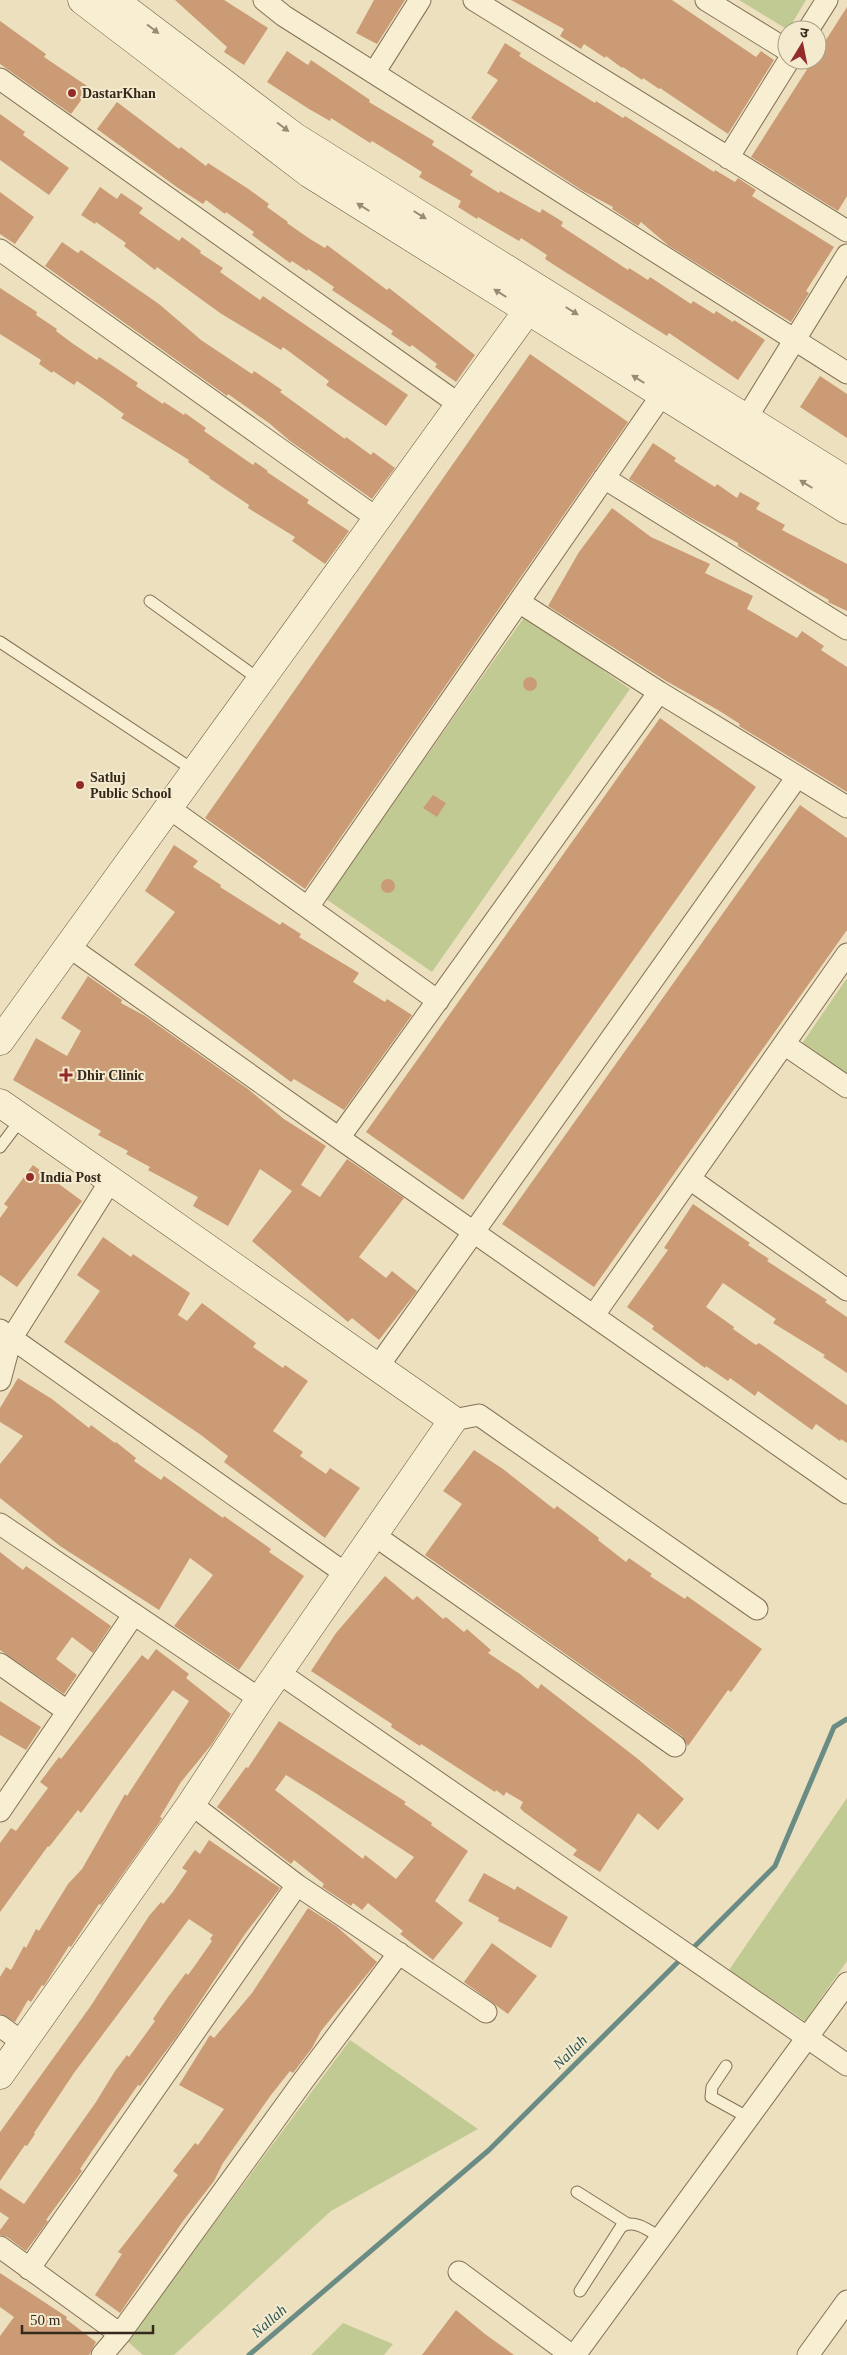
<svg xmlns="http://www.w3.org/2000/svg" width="847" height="2355" viewBox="0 0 847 2355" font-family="'Times New Roman','Noto Sans Devanagari',serif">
	<rect width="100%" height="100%" fill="#ede0bf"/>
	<path fill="#c2ca93" d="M739,0H806L788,30Z
		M525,616L630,689L432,972L326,899Z
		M847,978V1077L801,1045Z
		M847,1798V1961L805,2021L729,1970Z
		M350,2040L478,2129L331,2211L174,2355H143L127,2341Z
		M343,2323L393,2344L384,2355H311Z"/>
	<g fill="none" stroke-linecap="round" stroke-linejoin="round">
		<path stroke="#6a8c84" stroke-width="5" d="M691,1950L775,1866L834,1727L847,1719
			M249,2355L489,2150L683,1957"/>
	</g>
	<path fill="#cb9b75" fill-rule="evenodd" d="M175,0H224L268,28L244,65L224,52L227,47Z
		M374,0H405L377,44L356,33Z
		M511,0H672L756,57L761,51L774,60L728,134L660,88L659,89L643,78L642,80L623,67L622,68L606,56L605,58L584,44L581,49L560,36L564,29Z
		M847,7V196L838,211L751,157L813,60H817V54Z
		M0,21L46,54L44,57L90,88L71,114L0,64Z
		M505,43L521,53L519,56L595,103L596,101L623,118L625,116L714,172L715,170L735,182L738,178L756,190L752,196L834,247L806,291L809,293L791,322L669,246L641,222L638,226L612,209L613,207L583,191L471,118L498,80L487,73Z
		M287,51L308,65L311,60L370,100L369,102L434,141L432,145L473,171L470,175L499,193L500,191L540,213L542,209L563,222L561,226L628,270L629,268L648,280L650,277L691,304L693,301L714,314L716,311L733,322L734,320L765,340L738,380L669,333L667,336L562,270L545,259L547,255L521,238L519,241L478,217L477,219L458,207L461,201L419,177L422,172L398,157L372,141L370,143L331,118L330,121L309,109L267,82Z
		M117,102L179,149L181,147L206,166L208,163L247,188L269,204L267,207L288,222L287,223L310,239L325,248L327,245L387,290L389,288L475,355L456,382L435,367L437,364L412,345L410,347L391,334L393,331L332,290L334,287L308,269L307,271L292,261L290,263L252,235L254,232L226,212L225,214L206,200L203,204L178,188L97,129Z
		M0,114L25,132L23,135L69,168L49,195L0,160Z
		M100,187L117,199L121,193L143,208L139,213L179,241L182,237L201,251L200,253L223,268L220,272L260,300L263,296L408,395L386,426L326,385L329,381L283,347L281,350L220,313L157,267L155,270L124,246L126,243L96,222L95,224L81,215Z
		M0,192L34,217L15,244L0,234Z
		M62,242L78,253L81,250L159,304L201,340L252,374L254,371L282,390L280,392L345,439L346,437L371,455L373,452L395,468L372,499L290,441L269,423L228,394L227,396L45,266Z
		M0,288L37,312L36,315L57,329L56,331L72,343L97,360L99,357L113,366L138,383L136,386L163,404L164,402L184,415L185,413L206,428L204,431L253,465L255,462L268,471L267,472L309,500L307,503L349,531L325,564L292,541L295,537L248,508L249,505L209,478L210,477L188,462L189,460L121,418L124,414L102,398L77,381L74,385L53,371L52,373L39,364L41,360L0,334Z
		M530,354L628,422L305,889L205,818Z
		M820,376L847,394V438L800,407Z
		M653,443L676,458L674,461L715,487L717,484L737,498L740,492L760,503L756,509L785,525L782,530L847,564V611L828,602L829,600L811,590L738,546V543L690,517L629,479Z
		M612,508L651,537L710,564L705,573L753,596L747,609L797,638L802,631L824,646L821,650L847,667V792L739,726L740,724L718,710L666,681L548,606L579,552Z
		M523 684a7 7 0 1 1 14 0a7 7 0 1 1-14 0Z
		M660,718L756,787L463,1200L366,1132Z
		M433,795L446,803L437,817L423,808Z
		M800,805L847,838V930L594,1287L502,1224Z
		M174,845L198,861L193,867L221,885L220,887L280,925L282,922L301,934L299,937L359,973L353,982L385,1002L387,999L412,1015L344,1110L294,1079L291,1082L134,965L175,912L145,891Z
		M381 886a7 7 0 1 1 14 0a7 7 0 1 1-14 0Z
		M88,976L122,1000L121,1003L145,1016L248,1089L284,1119L326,1146L301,1185L320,1197L347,1159L404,1198L359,1257L386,1278L392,1271L417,1291L379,1340L352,1318L348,1322L252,1241L292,1191L260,1169L228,1226L193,1206L198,1197L148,1170L150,1167L126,1154L128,1151L98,1135L101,1131L13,1080L36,1038L67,1056L81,1031L61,1018Z
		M33,1165L82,1201L17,1287L0,1275V1218L8,1207L4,1204Z
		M693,1204L750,1243L748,1245L769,1259L767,1261L827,1300L825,1302L847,1317V1373L823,1357L825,1355L773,1323L776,1319L723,1283L706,1307L734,1327L733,1329L756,1345L759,1343L847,1405V1443L841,1439L840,1441L816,1424L812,1430L758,1391L755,1396L730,1378L728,1381L706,1366L705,1368L652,1329L654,1326L627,1307L668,1250L664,1248Z
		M103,1237L131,1257L133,1254L190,1293L178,1315L187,1321L202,1303L256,1343L253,1347L283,1368L285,1365L308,1381L273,1431L303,1452L300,1456L326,1474L330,1468L360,1488L325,1538L224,1462L228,1456L201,1435L64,1342L100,1291L77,1275Z
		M18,1378L52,1399L89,1428L91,1425L115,1443L116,1442L136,1458L134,1461L161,1480L164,1476L223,1518L224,1516L271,1549L269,1552L304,1576L239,1670L174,1626L213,1575L190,1558L159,1610L60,1546L0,1498V1464L23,1436L0,1422V1408Z
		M474,1450L503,1469L554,1509L557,1506L599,1538L598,1540L626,1562L629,1558L652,1574L650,1576L685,1599L687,1596L762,1649L731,1692L728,1690L688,1746L682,1736L425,1555L462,1504L443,1491Z
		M0,1552L23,1570L26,1566L111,1626L93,1653L72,1637L56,1659L77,1675L64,1694L0,1650Z
		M385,1576L413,1600L417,1596L443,1619L446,1617L464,1632L467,1629L491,1650L488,1653L520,1674L538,1689L541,1684L638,1759L684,1799L658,1830L638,1813L600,1872L573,1855L577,1850L524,1812L520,1808L523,1802L506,1792L504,1796L496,1790L495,1792L421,1744L420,1746L391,1727L392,1724L311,1671L336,1633Z
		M156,1649L189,1674L186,1678L231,1714L212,1744L181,1782L160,1817L162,1818L159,1823L101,1905L99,1904L71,1947L69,1946L44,1986L42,1985L31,2002L28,2000L15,2022L0,2014V1977L6,1967L11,1970L24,1946L26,1948L36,1929L39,1931L68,1884L82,1869L125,1794L127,1796L189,1701L173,1690L81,1813L78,1810L49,1847L48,1846L0,1912V1843L11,1828L16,1831L48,1788L40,1782L59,1757L61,1759L142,1655L148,1660Z
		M0,1701L41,1727L26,1750L0,1735Z
		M279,1721L406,1802L404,1804L432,1823L431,1825L468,1851L435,1901L463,1923L433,1960L400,1934L403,1931L368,1903L362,1910L353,1903L351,1906L322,1887L324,1884L294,1860L291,1864L217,1807L246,1767L248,1768ZM286,1775L317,1794L414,1857L396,1879L365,1855L363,1859L275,1790Z
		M209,1840L280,1888L245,1934L177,2036L140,2086L138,2085L92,2151L80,2169L82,2171L46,2220L48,2221L26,2251L7,2237L0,2235V2230L9,2218L0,2212V2188L24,2204L96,2102L115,2071L127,2055L129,2057L155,2021L153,2019L168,1997L186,1973L188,1975L196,1964L212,1941L210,1939L213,1935L189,1919L74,2073L34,2133L35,2134L27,2146L25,2145L0,2181V2132L90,2007L149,1916L161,1902L163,1904L172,1893L187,1871L182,1868L195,1850L200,1854Z
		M484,1873L515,1890L517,1886L568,1917L551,1948L498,1921L499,1918L468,1901Z
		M308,1908L336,1926L377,1962L321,2031L312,2048L293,2073L290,2071L271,2095L223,2163L214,2181L183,2221L120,2313L95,2295L122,2254L118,2252L178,2175L173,2171L195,2143L198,2145L224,2109L179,2085L210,2035L214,2038L252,1993Z
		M492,1943L537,1976L508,2014L464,1982Z
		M0,2273L67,2317L66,2319L96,2342L89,2355H0V2336L14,2317L0,2307Z
		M456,2310L485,2334L514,2355H422Z"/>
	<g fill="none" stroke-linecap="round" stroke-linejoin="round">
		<g stroke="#857157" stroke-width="13">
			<path id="lane" d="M150,601L260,680
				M0,642L195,771
				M0,1147L22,1118
				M726,2066L712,2087L711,2097L749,2118
				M577,2192L626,2223
				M580,2291L621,2227C633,2218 650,2231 661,2238"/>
		</g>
		<g stroke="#857157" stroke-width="23">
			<path id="street" d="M264,0L284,16L847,373
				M474,0L847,231
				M706,0L787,50
				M808,30L827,0
				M374,73L420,0
				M0,79L460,405
				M728,158L789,60
				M0,250L378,519
				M739,430L847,255
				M604,478L847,629
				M519,602L659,692L847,807
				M169,808L438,1001
				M308,907L670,383
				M68,946L339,1138L847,1493
				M784,1044L847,1087
				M339,1138L659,692
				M690,1179L847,1290
				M594,1315L847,954
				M0,1330L346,1574
				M377,1368L797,777
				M0,1380L11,1339L111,1180
				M453,1420L479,1415L757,1609
				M0,1524L260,1699
				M374,1535L675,1746
				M0,1664L67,1711
				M278,1672L847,2065
				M191,1804L297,1885L486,2012
				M0,1811L134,1614
				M0,2026L22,2042
				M0,2247L120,2334
				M29,2269L297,1885
				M459,2272L571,2355
				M102,2355L120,2334L303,2081L399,1953
				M575,2355L847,1983
				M808,2355L847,2301"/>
		</g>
		<g stroke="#66523b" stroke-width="29">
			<path id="secondary" d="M82,0L310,174L847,510
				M114,0L295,137L847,481
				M0,1041L541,292
				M0,1103L453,1420L260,1699L191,1804L0,2075"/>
		</g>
		<use href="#lane" stroke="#f8eed1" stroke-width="11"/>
		<use href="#street" stroke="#f8eed1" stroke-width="21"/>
		<use href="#secondary" stroke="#f8eed1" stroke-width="28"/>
	</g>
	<defs><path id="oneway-solid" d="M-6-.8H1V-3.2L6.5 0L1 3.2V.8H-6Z" transform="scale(1.25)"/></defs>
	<g fill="#968c76">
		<use href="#oneway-solid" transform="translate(153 29) rotate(37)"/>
		<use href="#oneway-solid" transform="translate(283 127) rotate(37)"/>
		<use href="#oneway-solid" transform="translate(363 207) rotate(-148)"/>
		<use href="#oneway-solid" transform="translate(420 215) rotate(32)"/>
		<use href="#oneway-solid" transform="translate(500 293) rotate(-148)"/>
		<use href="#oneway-solid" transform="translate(572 311) rotate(32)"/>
		<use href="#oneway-solid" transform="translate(638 379) rotate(-148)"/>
		<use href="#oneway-solid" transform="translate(806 484) rotate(-148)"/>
	</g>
	<g fill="#932b29" stroke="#f4eace" stroke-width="2">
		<circle cx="72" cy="93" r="5"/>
		<circle cx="80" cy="785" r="5"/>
		<path d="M63.5 1067.5h5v5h5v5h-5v5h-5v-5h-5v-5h5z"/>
		<circle cx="30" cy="1177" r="5"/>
	</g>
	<g text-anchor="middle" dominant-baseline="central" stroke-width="4" stroke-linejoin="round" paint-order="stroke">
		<g font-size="14" font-weight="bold" fill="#34291c" stroke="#f4eace" text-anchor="start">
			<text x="82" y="93">DastarKhan</text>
			<text x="90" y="777">Satluj<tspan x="90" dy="16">Public School</tspan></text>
			<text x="77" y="1075">Dhir Clinic</text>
			<text x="40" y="1177">India Post</text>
		</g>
		<g font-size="15" font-style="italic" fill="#2b5453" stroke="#f4eace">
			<text transform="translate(570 2052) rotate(-45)">Nallah</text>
			<text transform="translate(269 2321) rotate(-41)">Nallah</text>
		</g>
	</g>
	<g transform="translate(802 45) rotate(10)"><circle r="24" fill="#f4eace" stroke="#a79d87"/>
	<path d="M0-4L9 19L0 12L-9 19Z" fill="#932b29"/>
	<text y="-8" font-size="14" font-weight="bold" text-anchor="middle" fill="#34291c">उ</text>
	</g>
	<path d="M22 2325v8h131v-8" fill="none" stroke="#34291c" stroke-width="2.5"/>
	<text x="30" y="2325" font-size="15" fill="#34291c" stroke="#f4eace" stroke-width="4" paint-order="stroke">50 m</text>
</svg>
